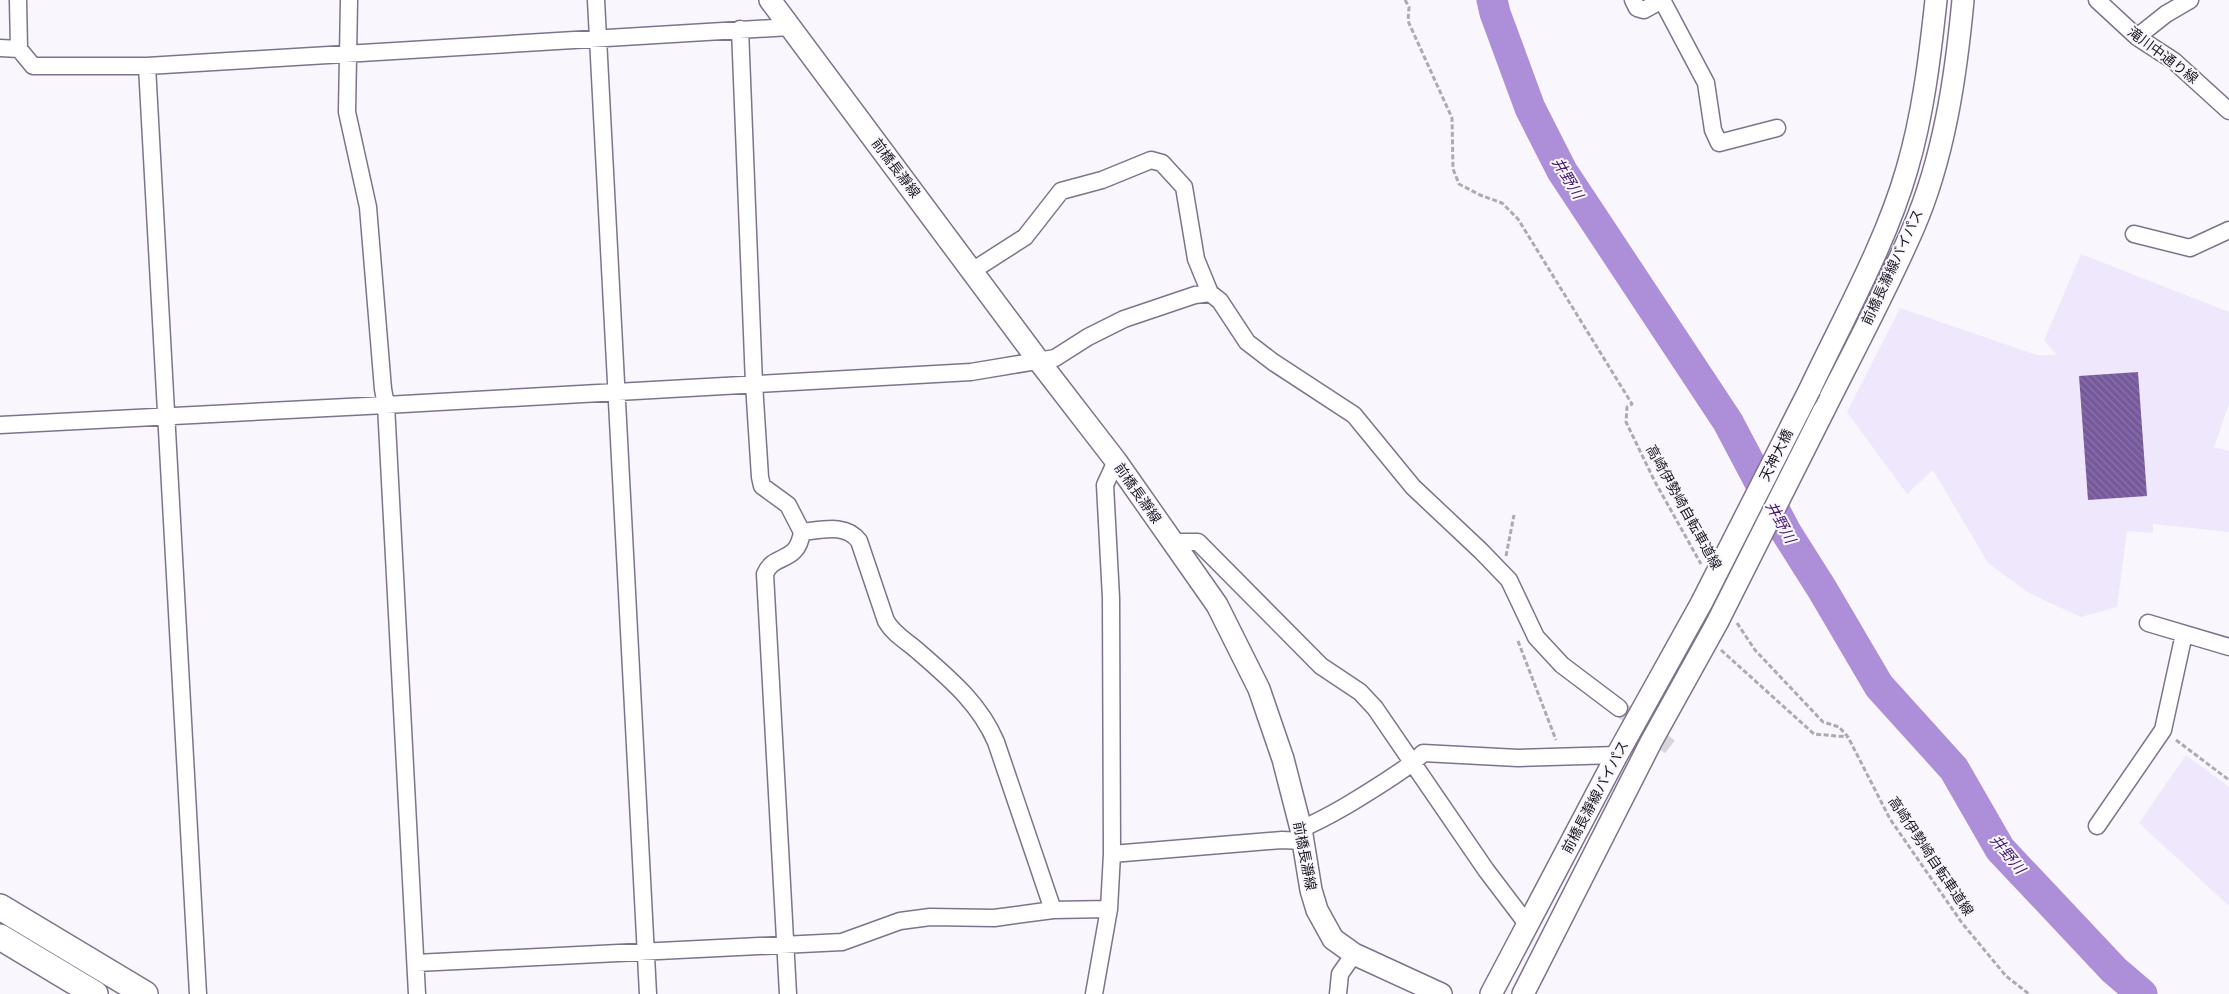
<svg xmlns="http://www.w3.org/2000/svg" width="2229" height="994" viewBox="0 0 2229 994" font-family="'PT Sans Narrow','Noto Sans JP',sans-serif">
	<defs>
		<pattern id="building-back-hatch" width="6" height="6" patternUnits="userSpaceOnUse" patternTransform="scale(1.25)"><rect width="6" height="6" fill="#76589d"/><path d="M-1 5l2 2M0 0l6 6M5-1l2 2" fill="none" stroke="#8a75a6"/></pattern>
	</defs>
	<rect width="100%" height="100%" fill="#f9f7fd"/>
	<path fill="#efe7fc" d="M2081,254L2229,312V404L2214,447L2229,451V532L2153,524V533L2127,531L2117,607L2081,617L2029,593L1988,563L1933,470L1907,494L1847,412L1900,308L2037,355H2057L2044,340Z
		M2186,755L2229,787V906L2139,823Z"/>
	<g fill="none" stroke-linecap="round" stroke-linejoin="round">
		<path stroke="#ad8ed8" stroke-width="31" d="M1492,0L1495,13L1530,108L1562,171L1728,422L1786,532L1822,589L1879,686L1954,769L2000,849L2114,970L2142,994"/>
	</g>
	<path fill="url(#building-back-hatch)" d="M2138,372L2147,496L2088,500L2079,376Z"/>
	<g fill="none" stroke-linecap="round" stroke-linejoin="round">
		<path stroke="#d8d5dc" stroke-width="16" stroke-dasharray="16 8" stroke-linecap="butt" d="M1619,708L1670,747"/>
		<g stroke="#7d738c" stroke-width="19">
			<path id="minor" d="M18,0L19,49
				M349,0L347,112L368,207L383,389L386,405L417,994
				M596,0L648,994
				M1633,0L1637,8L1644,10L1662,0
				M1662,0L1706,83L1713,130L1719,143L1777,128
				M2097,0L2137,37L2174,61L2229,111
				M740,29L754,384L760,477L762,486L788,505L802,532C797,565 774,552 765,574L788,994
				M2137,37L2166,14L2190,0
				M0,48L19,49L33,66H147L790,27
				M147,66L198,994
				M2134,234L2190,248L2229,230
				M972,271L1025,237L1061,191L1102,180L1151,160L1162,163L1184,187L1196,259L1210,293L1220,301L1247,342L1273,362L1354,415L1413,487L1481,551L1509,580L1536,637L1562,665L1619,708
				M0,425L386,405L971,372L1055,358L1088,337L1124,319L1195,295L1210,293
				M802,532C822,530 846,523 859,541L886,621C894,635 907,641 919,652C950,679 980,704 996,742L1053,910
				M1172,542H1198L1321,666L1360,692L1375,708L1486,870L1527,924
				M2148,623L2229,647
				M2097,826L2163,730L2184,634
				M1301,829C1331,816 1358,799 1386,781C1399,772 1412,765 1423,753L1518,758L1617,755
				M1112,854L1282,840L1303,841
				M416,963L842,942L900,921L930,917L994,918L1053,910L1109,909
				M1094,994L1109,909L1112,854L1111,598L1105,485L1116,461
				M1338,994L1340,974L1354,954"/>
		</g>
		<g stroke="#7d738c" stroke-width="24">
			<path id="major" d="M770,0L1038,360L1116,461L1217,605L1259,689L1283,759L1301,829L1311,890L1317,910L1333,939L1354,954L1441,994
				M1810,389C1843,319 1886,243 1907,169C1923,115 1930,56 1936,0
				M1824,410C1854,350 1886,291 1913,229C1944,158 1956,76 1963,0
				M1491,994L1617,755L1702,602
				M1523,994L1651,742L1717,623"/>
		</g>
		<g stroke="#7d738c" stroke-width="28">
			<path id="highway" d="M0,907L145,994
				M0,937L95,994"/>
		</g>
		<path stroke="#adaab1" stroke-width="3" stroke-dasharray="5 2.5" stroke-linecap="butt" d="M1405,0L1409,7L1408,21L1452,118L1453,169L1459,184L1480,195L1502,203L1518,219L1632,404L1627,407L1626,422L1654,480L1701,564
			M1506,556L1514,515
			M1737,623L1755,650L1823,722L1839,727L1848,737L1890,819L1962,923L2006,976L2029,994
			M1518,641L1556,740
			M1721,650L1814,734L1848,737
			M2176,740L2229,780"/>
		<use href="#minor" stroke="#fff" stroke-width="16"/>
		<use href="#major" stroke="#fff" stroke-width="21"/>
		<use href="#highway" stroke="#fff" stroke-width="25"/>
		<g stroke="#7d738c" stroke-width="24" stroke-linecap="butt">
			<path id="major-bridge" d="M1702,602L1810,389
				M1717,623L1824,410"/>
		</g>
		<use href="#major-bridge" stroke="#fff" stroke-width="21"/>
	</g>
	<g text-anchor="middle" dominant-baseline="central" stroke-width="4" stroke-linejoin="round" paint-order="stroke">
		<g font-size="14" fill="#1a1620" stroke="#f9f7fd">
			<text transform="translate(2163 55) rotate(37)">滝川中通り線</text>
			<text transform="translate(896 168) rotate(53)">前橋長瀞線</text>
			<text transform="translate(1892 267) rotate(-65)">前橋長瀞線バイパス</text>
			<text transform="translate(1776 455) rotate(-63)">天神大橋</text>
			<text transform="translate(1138 493) rotate(55)">前橋長瀞線</text>
			<text transform="translate(1684 507) rotate(61)">高崎伊勢崎自転車道線</text>
			<text transform="translate(1595 797) rotate(-62)">前橋長瀞線バイパス</text>
			<text transform="translate(1305 856) rotate(79)">前橋長瀞線</text>
			<text transform="translate(1931 856) rotate(56)">高崎伊勢崎自転車道線</text>
		</g>
		<g font-size="15" font-style="italic" fill="#461a70" stroke="#f9f7fd">
			<text transform="translate(1568 178) rotate(59)">井野川</text>
			<text transform="translate(1781 522) rotate(61)">井野川</text>
			<text transform="translate(2008 854) rotate(51)">井野川</text>
		</g>
	</g>
</svg>
